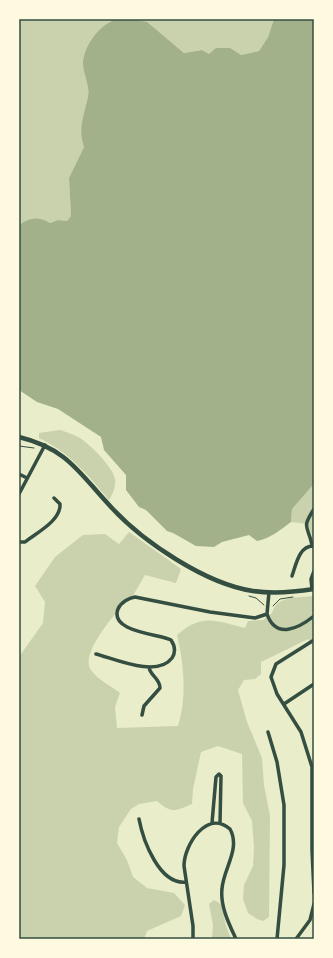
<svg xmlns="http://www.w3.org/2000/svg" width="333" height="958" viewBox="0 0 333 958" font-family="Lato,sans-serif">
	<rect width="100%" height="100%" fill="#e9edc9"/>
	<path fill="#cad2ad" d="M19,19H274L268,37L259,51L241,55L209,54L202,50L184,53L161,34L83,63C86,73 89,84 88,94C87,112 77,131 84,147L69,178L71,216L67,221L58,220L50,223C36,215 32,217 19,225Z
		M60,430C66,432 73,434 78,437C88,442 114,468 115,479C116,486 113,494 109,500C88,475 69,452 39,438V433Z
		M314,484V539L307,524L291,522L292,509Z
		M129,532L181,569L176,583L145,575L131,599L126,601C116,613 79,654 91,670C97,679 111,686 120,693L115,707L117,728L178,726C187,698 184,664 177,635C203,613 215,621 245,628L248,621L263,620L272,613C277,595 298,598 314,596V648L308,639L261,662V674L255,679L244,680L238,690L247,722L262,758L264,785L270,816L269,917L263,921L257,919L248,913L243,899L244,885L253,866L254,847L252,821L243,803L242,754L218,746L201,752L193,789L192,804C175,811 172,814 157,801L139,804L131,809L119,827L117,843L127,860L133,877L147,888L174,893L185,905L181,916L147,931L144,939H19V657L43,623L45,602L35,586L55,557L83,535L105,534L119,544Z
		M214,900L221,904L226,926L231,939H212L213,925L209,904Z"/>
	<path fill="#a3b18a" d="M130,19L147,22L184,53L202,50L209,54L216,48H230L241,55L259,51L268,37L274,19H314V484L292,509L291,522C280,530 271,538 257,541L249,535L222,542L214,547L196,546L173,533L167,531L146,510L139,507L126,490V475L104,450L101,437L58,409L37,402L19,390V225C31,217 38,216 50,223L58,220L67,221L71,216L69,178L84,147C77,129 85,114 88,96C90,84 83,74 83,63C84,47 97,28 112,21C116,19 124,20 130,19Z"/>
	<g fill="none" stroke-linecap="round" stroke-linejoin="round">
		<path stroke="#344e41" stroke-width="1" d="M19,446L34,448
			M249,596L256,598L264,605
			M273,606L280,599L293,597"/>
		<path stroke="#344e41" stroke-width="3.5" d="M19,474L27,478
			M19,494L45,445
			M19,542H25C36,533 61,521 60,504L54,498
			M312,545C308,525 301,529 314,509
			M292,576C296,565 299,545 314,546
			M312,589L311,579L314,571
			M269,592L267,614C276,640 299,628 314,616
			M314,640L276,664L271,677L277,694L301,732L312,767V850L314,893
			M96,654C115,659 157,678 172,658C176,652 175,646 171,640C159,634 109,632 118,609C121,602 129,598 135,597L210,612L255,618L267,614
			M284,704L314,684
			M142,715L144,706L160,688C160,678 150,676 149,667
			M268,732L277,762L284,805V865L277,939
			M139,819C143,840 159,885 186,882
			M212,823L216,777L219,774L221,776L220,823
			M193,939V926L184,866C184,845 207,809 230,829C241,849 223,869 222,889C220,906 229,924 236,939
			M296,939L310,920L314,904"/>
		<path stroke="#344e41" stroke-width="4.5" d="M19,437C68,449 79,473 111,507C143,542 206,584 253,591C273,594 295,592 314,589"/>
	</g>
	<rect width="333" height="958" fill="none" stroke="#fefae0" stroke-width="40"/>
	<rect x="20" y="20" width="293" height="918" fill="none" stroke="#344e41" stroke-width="1.5"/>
</svg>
